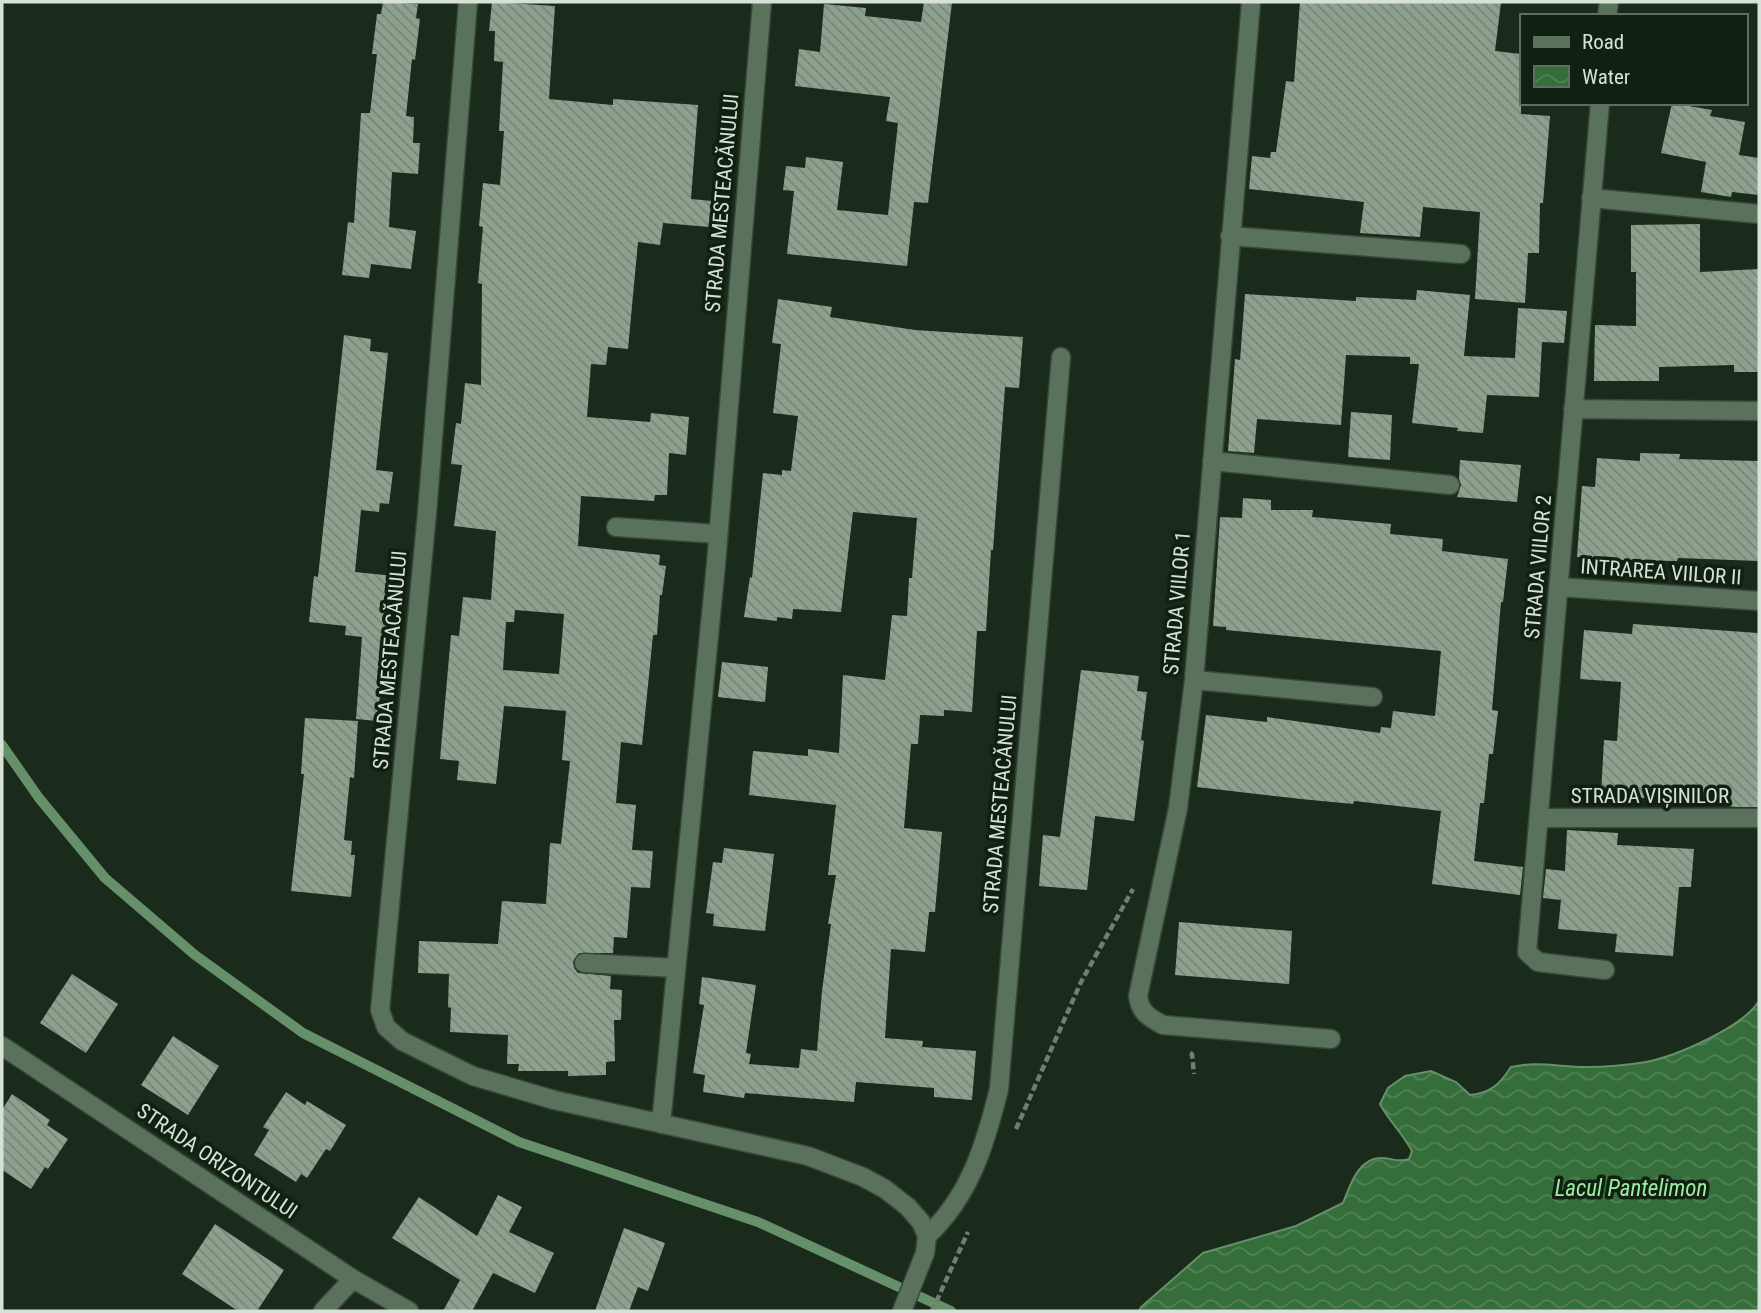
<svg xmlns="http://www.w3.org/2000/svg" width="1761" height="1313" viewBox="0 0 1761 1313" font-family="'Roboto Condensed',sans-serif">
	<defs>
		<pattern id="water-waves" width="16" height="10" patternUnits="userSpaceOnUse" patternTransform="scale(1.75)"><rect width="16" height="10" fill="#356d3b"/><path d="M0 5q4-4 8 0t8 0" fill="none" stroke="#528257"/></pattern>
		<pattern id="building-back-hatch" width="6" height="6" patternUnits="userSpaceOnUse" patternTransform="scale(1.75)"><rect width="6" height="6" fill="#8ea18e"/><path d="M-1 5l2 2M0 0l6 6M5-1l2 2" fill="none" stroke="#778577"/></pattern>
	</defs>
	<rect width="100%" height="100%" fill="#1a2a1b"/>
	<path fill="url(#water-waves)" stroke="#66906a" stroke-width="2" d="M1759,1001V1311H1139L1141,1307L1203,1253L1296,1226L1343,1203C1350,1186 1358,1158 1381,1158C1392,1158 1398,1163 1409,1159L1412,1151C1403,1134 1389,1121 1380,1104L1388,1088L1405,1076L1431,1071L1456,1082L1470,1095C1491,1093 1500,1084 1511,1067C1536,1061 1561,1067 1586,1067C1605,1067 1628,1065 1646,1062C1677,1056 1743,1027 1759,1001Z"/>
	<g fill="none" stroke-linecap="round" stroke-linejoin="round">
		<path stroke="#66906a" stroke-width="10" d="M2,745L39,798L105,878L195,955L303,1033L519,1142L758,1222L951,1311"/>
	</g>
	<path fill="url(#building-back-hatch)" fill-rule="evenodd" d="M383,2L418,4L416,18L420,19L415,60L412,59L406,116L414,117L413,143H420L418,174L392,172L389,227L416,231L411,269L371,264L369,278L342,275L348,222L354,223L361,113H370L377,54H372L377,14H381Z
		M492,2L555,6L549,99L613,105V99L698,105L691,199L723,202L721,228L663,223L660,245L638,242L628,349L608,347L606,365L591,364L587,417L650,422L651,413L689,417L686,455L669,453L667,495H655L654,501L581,496L578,546L660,555L659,565L666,566L662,595H660L657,635H653L642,745L621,742L616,803L636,805L632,850L653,851L650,888L631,887L627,938L614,937L613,953H579L573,962L574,968L578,973L611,976L610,989L622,990L621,1020H614L615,1061L606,1062V1075L568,1076V1071H518L519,1064H507L508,1035L450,1032L451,1008L448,1007L449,974L418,973L419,941L498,944L502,901L546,904L550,843L561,844L570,761L562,760L566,711L504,706L496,784L457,780L459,761L440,759L451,635L459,636L463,597L491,600L496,531L454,526L462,465L451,464L456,423L461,424L465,383L481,385L482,284L478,283L483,227L479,226L483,183L500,185L504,131H499L503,62L494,61L495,31H489ZM515,610L564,614L559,674L503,670L506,622H514Z
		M924,2H952L928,203L914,202L907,266L787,254L794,191L783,190L786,166L805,168L806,157L843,162L837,210L888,215L898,123L886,121L890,97L795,86L799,49L820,52L824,4L866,8L865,16L921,22Z
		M1300,2H1501L1495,51L1521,54V114L1550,116L1543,203H1540L1539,253H1528L1525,303L1475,299L1480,212L1423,207L1420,237L1360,233L1364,202L1249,189L1252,156L1270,158L1271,152H1276L1286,81L1294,82Z
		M1672,103L1712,110L1710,116L1745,122L1739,155L1759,158V195L1732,192L1731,197L1701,192L1706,162L1661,153Z
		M1700,224V272L1759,269V372H1734V365L1659,367V381H1594L1595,325L1636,326V272H1631V225Z
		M1417,290L1470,295L1464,356L1515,358L1518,308L1567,311L1564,343L1542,342L1539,397L1487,395L1483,433L1457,431L1458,428L1412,423L1419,364H1410V357L1346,355L1341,425L1257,419L1254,453L1228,451L1235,359L1240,360L1245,294L1356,301V297L1416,300Z
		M778,299L832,307L830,317L915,330L1023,337L1019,388L1005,387L993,550H991L986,631H977L972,712L944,710V716L920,715L918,744H911L904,828L942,832L935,912H929L925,952L891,949L885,1038L923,1041L922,1047L976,1051L972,1100L934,1097V1088L856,1082L854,1102L745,1093L744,1098L703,1092L705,1075L693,1073L704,1005L699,1004L702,977L756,985L746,1053L751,1054L749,1064L799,1068L801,1049L817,1051L822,991L831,924H828L836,875H828L836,805L749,795L753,751L808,756V749L839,753L843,675L885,680L892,615L907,616L909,578H912L917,518L853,512L841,612L793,609L792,619L777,617V621L744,617L750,577L752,578L763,473L782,475V470L791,471L798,416L773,413L781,344L772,343Z
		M344,335L371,339L370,351L388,353L376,470L393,472L389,504L380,503L379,512L361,510L355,572L394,576L377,721L356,719L362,637L345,635L346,626L309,622L314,576L318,577Z
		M1351,412L1392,415L1390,460L1348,457Z
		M1640,453L1680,454L1679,459L1759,461V561L1678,558L1677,561L1620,560L1577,557L1582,486L1595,487L1597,458L1640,461Z
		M1460,460L1521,465L1517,502L1457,497L1461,485L1459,478Z
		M1243,498L1271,500V510H1313L1312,517L1391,524L1390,534L1443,539L1442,551L1508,559L1503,602H1501L1492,710L1498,711L1493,754H1489L1484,803H1480L1474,861L1523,867L1520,895L1432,884L1441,811L1354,801L1353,804L1301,799L1197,787L1206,715L1267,722V717L1380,733L1381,727L1391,728L1393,711L1435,716L1441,651L1226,630V627L1213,626L1220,517L1242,518Z
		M1633,624L1758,633L1759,807H1737L1601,794L1604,740L1617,741L1621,682L1580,679L1584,630L1632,634Z
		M722,662L768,667L765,702L718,697Z
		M1081,670L1139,676L1137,691L1147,692L1141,740L1144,741L1134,821L1095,816L1087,890L1039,886L1043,835L1060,837Z
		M305,718L358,721L354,778L350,777L344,840L352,841L351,855H355L351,897L291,891L304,774H301Z
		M1567,830L1618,833L1617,845L1694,849L1691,887H1679L1673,956L1615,952L1617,934L1558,929L1561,900L1543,898L1546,869L1565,871Z
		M724,848L774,854L765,931L713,926L714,914L706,913L713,862L722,863Z
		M1179,922L1292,931L1289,984L1175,975Z
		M72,974L118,1004L86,1053L40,1023Z
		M173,1036L219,1066L188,1115L141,1085Z
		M286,1092L305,1105L307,1101L346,1125L330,1151L326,1149L307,1178L301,1174L296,1182L254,1155L269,1130L263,1127Z
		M12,1094L50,1120L47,1125L68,1139L48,1169L45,1167L31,1189L2,1170V1110Z
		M498,1195L522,1207L509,1232L554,1253L535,1293L493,1273L472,1311H443L460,1280L392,1238L419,1197L477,1236Z
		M215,1224L284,1270L257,1311H238L182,1274Z
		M624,1228L665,1243L648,1291L638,1287L629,1311H595Z"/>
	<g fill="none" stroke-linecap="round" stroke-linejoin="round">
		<g stroke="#384739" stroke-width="21">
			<path id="minor" d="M468,2L427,513L380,1010L386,1027L402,1041L473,1076L554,1100L808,1156L863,1177L885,1189L908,1207L921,1222L927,1236L925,1253L902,1311
				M1251,2L1194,680L1178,808L1138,996C1140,1013 1150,1018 1163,1025L1331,1039
				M1607,16L1609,2
				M1600,103L1527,952L1538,962L1605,970
				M1591,198L1759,214
				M1230,236L1461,254
				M1573,409L1759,411
				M1212,461L1450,485
				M616,527L718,534
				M1559,587L1759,601
				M1194,680L1373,697
				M1540,818H1759
				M584,963L676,968
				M2,1046L353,1279L409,1311
				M661,1124L716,564L762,2
				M927,1236C970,1196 985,1145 999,1089L1061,357
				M323,1311L353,1279"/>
		</g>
		<path stroke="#717e71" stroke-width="4.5" stroke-dasharray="7 3.5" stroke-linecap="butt" d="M1190,1053L1192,1054L1194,1074
			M1016,1129L1081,982L1133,889
			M932,1311L968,1232"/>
		<use href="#minor" stroke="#5a725b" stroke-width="18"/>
	</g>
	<g text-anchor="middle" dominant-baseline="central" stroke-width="7" stroke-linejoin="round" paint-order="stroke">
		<g font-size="21" fill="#d7e1d7" stroke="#102011">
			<text transform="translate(722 203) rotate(-85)">STRADA MESTEACĂNULUI</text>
			<text transform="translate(1538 567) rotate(-85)">STRADA VIILOR 2</text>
			<text transform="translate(1661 572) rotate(4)">INTRAREA VIILOR II</text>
			<text transform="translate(1177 603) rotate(-85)">STRADA VIILOR 1</text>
			<text transform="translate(390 660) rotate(-85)">STRADA MESTEACĂNULUI</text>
			<text x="1650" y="796">STRADA VIȘINILOR</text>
			<text transform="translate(1000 804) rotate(-85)">STRADA MESTEACĂNULUI</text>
			<text transform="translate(217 1161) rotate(34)">STRADA ORIZONTULUI</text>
		</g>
		<g font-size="23" font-style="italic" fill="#9ceca2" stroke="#102011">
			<text x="1631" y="1188">Lacul Pantelimon</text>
		</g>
	</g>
	<rect width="1761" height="1313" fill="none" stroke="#d7e1d7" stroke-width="7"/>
	<rect x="1520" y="14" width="228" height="91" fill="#102011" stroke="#606d60" stroke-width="2"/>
	<rect x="1534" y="37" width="35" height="10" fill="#5a725b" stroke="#606d60" stroke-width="2"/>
	<text x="1582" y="49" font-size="21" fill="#d7e1d7">Road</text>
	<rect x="1534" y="66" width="35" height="21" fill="url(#water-waves)" stroke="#606d60" stroke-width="2"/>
	<text x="1582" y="84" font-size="21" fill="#d7e1d7">Water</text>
</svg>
